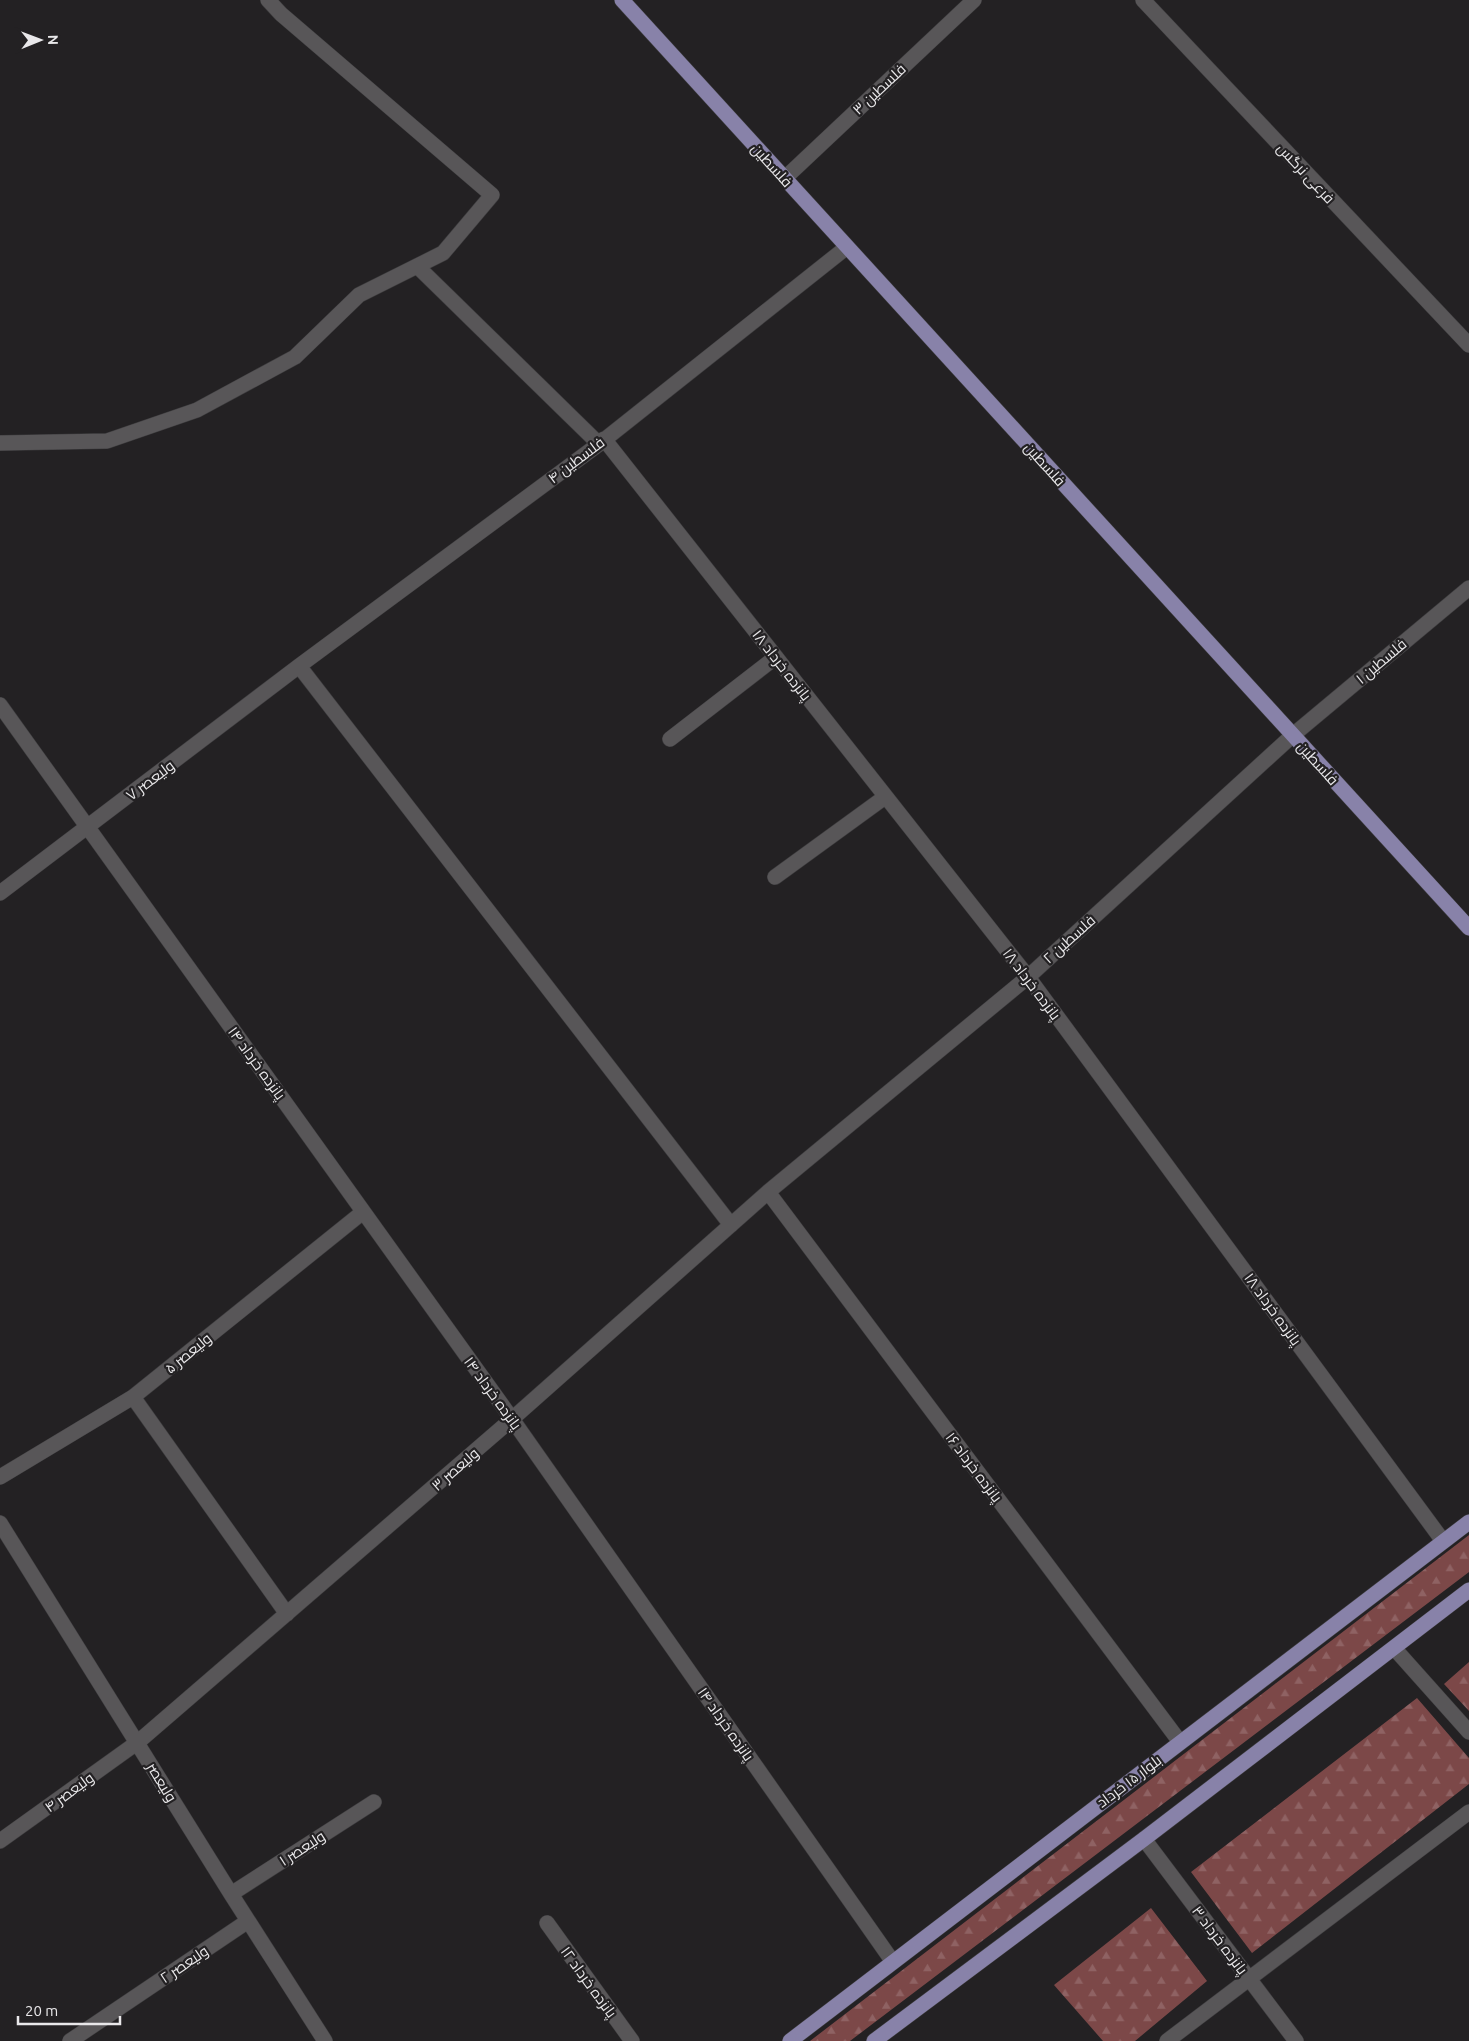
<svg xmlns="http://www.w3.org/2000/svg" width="1469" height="2041" viewBox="0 0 1469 2041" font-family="Ubuntu,Cairo,sans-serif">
	<defs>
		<pattern id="forest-firs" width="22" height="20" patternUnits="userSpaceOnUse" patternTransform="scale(1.25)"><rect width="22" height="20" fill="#7c4848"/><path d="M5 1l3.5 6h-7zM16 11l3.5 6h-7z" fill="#8f6263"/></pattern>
	</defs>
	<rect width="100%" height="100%" fill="#232123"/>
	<path fill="url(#forest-firs)" d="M1469,1535V1572L850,2041H810Z
		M1469,1662V1711L1444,1684Z
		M1417,1698L1469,1758V1784L1252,1953L1191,1872Z
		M1151,1908L1207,1981L1135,2041H1103L1054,1985Z"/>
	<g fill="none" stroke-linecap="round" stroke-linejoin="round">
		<g stroke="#3d3c3e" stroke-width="16">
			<path id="minor" d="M1143,0L1469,345
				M785,178L974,0
				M417,266L599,444
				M604,439L1028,977L1443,1541
				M0,443L107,441L197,410L295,357L359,295L443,253L492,195L281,14L268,0
				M299,666L731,1225
				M0,705L512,1419L893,1962
				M670,739L776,657
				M775,877L885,797
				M0,893L299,666L599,444L847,247
				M768,1192L1180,1742
				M133,1397L287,1614
				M0,1477L133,1397L363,1212
				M0,1523L231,1894L325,2041
				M1394,1648L1469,1732
				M1144,1839L1296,2041
				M0,1841L138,1742L512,1419L768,1192L1028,977L1293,735L1469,588
				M231,1894L374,1802
				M547,1923L632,2041
				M70,2041L248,1921
				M1167,2041L1469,1812"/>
		</g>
		<g stroke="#3d3c3e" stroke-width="16">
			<path id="major" d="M622,0L1469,928
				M790,2041L1469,1522
				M874,2041L1144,1839L1469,1590"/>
		</g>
		<use href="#minor" stroke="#585658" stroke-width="15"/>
		<use href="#major" stroke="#8882a9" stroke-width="15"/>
	</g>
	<g text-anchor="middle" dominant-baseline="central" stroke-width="4.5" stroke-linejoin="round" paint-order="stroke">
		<g font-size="15" fill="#e9e8ea" stroke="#232123">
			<text transform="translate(879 89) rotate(-43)">فلسطین ۳</text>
			<text transform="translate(772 165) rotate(48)">فلسطین</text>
			<text transform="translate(1306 173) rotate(47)">فرعی نرگس</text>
			<text transform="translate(576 460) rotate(-37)">فلسطین ۴</text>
			<text transform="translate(1045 464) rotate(48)">فلسطین</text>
			<text transform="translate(1381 661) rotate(-40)">فلسطین ۱</text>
			<text transform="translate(782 665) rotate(52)">پانزده خرداد ۱۸</text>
			<text transform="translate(1318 763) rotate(48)">فلسطین</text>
			<text transform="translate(150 780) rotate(-37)">ولیعصر ۷</text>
			<text transform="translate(1069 939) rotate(-42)">فلسطین ۲</text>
			<text transform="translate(1032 984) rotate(53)">پانزده خرداد ۱۸</text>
			<text transform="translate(257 1063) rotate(54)">پانزده خرداد ۱۴</text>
			<text transform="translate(1273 1309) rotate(54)">پانزده خرداد ۱۸</text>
			<text transform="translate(188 1353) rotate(-39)">ولیعصر ۵</text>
			<text transform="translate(493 1393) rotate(54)">پانزده خرداد ۱۴</text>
			<text transform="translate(974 1467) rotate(53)">پانزده خرداد ۱۶</text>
			<text transform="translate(455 1469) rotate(-41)">ولیعصر ۳</text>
			<text transform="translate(726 1724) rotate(55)">پانزده خرداد ۱۴</text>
			<text transform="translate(1129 1781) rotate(-37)">بلوار ۱۵ خرداد</text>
			<text transform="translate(162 1782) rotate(59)">ولیعصر</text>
			<text transform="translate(69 1792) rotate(-36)">ولیعصر ۴</text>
			<text transform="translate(302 1848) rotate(-33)">ولیعصر ۱</text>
			<text transform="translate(1220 1940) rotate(53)">پانزده خرداد ۳</text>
			<text transform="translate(184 1964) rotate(-34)">ولیعصر ۲</text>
			<text transform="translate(589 1982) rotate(54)">پانزده خرداد ۱۲</text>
		</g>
	</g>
	<g transform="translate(40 40) rotate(89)" stroke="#232123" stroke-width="4" paint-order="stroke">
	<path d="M0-4L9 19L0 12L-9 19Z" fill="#e9e8ea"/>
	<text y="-8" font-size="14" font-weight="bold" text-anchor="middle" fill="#e9e8ea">N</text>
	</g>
	<path d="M18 2016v8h102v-8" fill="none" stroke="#e9e8ea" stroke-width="2.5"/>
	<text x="25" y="2016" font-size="15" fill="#e9e8ea" stroke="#232123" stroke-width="4" paint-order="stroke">20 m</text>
</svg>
